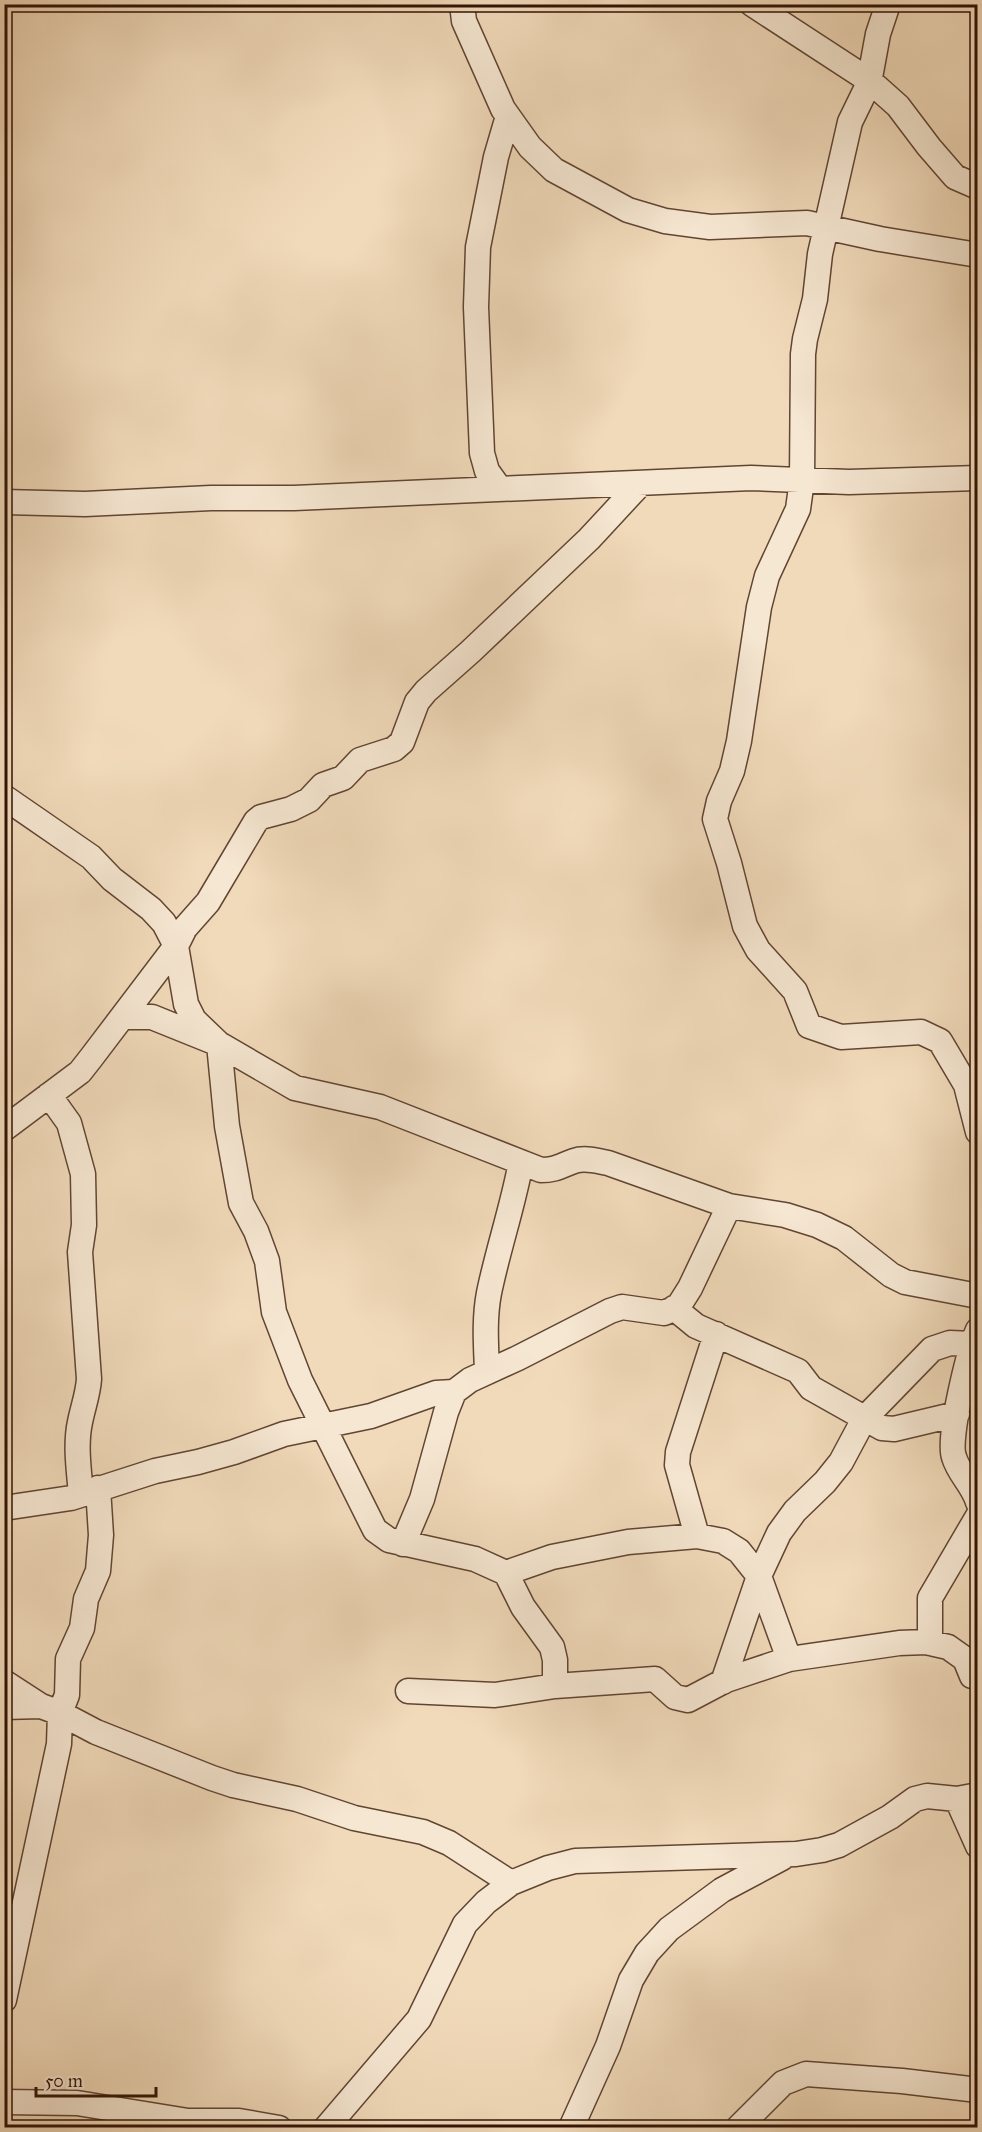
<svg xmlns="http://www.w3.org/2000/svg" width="982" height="2132" viewBox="0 0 982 2132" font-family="'IM FELL Great Primer',serif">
	<rect width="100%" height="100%" fill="#f1daba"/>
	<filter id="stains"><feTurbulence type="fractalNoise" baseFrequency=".00333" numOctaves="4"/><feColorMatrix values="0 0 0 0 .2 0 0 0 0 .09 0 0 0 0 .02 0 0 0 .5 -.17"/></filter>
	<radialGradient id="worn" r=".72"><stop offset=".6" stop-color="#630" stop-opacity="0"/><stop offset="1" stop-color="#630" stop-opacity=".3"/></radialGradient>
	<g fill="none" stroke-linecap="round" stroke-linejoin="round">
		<g stroke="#614533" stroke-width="27">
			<path id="minor" d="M462,4L464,21L503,109L530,147L554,170L628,210L665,221L710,227L807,223L880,239L978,255
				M752,4L870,81L898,106L929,147L955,177L978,187
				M888,4L878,34L869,83L850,122L820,254L815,299L805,339L803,354L802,480L798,509L767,576L759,607L739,741L732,771L719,801L715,819L729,863L745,926L758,950L795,991L809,1026L841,1037L921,1032L940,1041L966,1085L978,1132
				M500,489L487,471L482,453L476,307L478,247L496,157L508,116
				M4,502L85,504L211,498H294L751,478L849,482L978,478
				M4,797L91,857L112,879L151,909L164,923L176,946L186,1004L194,1020L219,1044L227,1126L241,1203L256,1231L267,1261L274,1312L300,1380L375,1530L389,1540L475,1559L506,1573L523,1607L552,1647L555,1660V1686
				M123,1017H152L219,1044L295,1088L380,1107L541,1170C556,1170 560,1166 574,1161C585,1157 597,1161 608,1163L729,1206L785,1215L817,1225L844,1238L891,1275L905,1282L978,1296
				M49,1095L69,1123L83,1174L84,1225L80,1252L89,1379C88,1394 83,1407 80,1422C75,1445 79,1471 81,1494
				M4,1129L80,1072L91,1058L176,946L185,928L208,902L256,821L261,817L291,809L309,800L323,785L343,778L360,760L394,749L402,742L417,702L426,691L470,652L589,539L640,484
				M674,1308L696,1326L798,1371L811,1388L882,1428L894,1429L957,1414
				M978,1330C969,1350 947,1439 954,1457C959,1474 973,1485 978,1502
				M487,1371C486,1345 484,1319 489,1293C498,1249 513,1206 521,1162
				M4,1508L71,1498L155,1471L198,1462L234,1452L284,1434L371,1416L436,1393L454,1392
				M697,1536L677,1465L678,1452L716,1334
				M403,1544L422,1499L446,1412L454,1392L470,1380L518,1358L610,1311L622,1307L664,1313L678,1307L690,1288L729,1206
				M506,1573L552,1557L628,1542L697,1536L723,1541L739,1551L759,1576L789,1659
				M930,1643V1598L978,1516
				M4,1682L41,1706L60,1713L96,1732L212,1778L233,1785L297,1799L354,1818L423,1832L449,1843L511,1883
				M723,1682L759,1576L779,1533L795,1511L825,1482L841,1462L864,1419L932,1349L950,1343L972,1344
				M408,1691L495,1695L555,1686L655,1679L675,1697L688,1700L726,1680L789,1659L899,1643L926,1642L948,1647L965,1659L972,1676
				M4,1707L41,1706
				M957,1799L978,1846
				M4,2000L59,1744L60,1713L67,1695L68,1659L82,1628L86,1599L98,1571L101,1535L98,1488
				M4,2102L77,2103L188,2121H239L279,2128
				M326,2128L419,2019L465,1924L486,1902L511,1883L548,1868L575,1861L796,1854L822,1850L839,1845L890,1817L915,1799L927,1796L957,1799L978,1795
				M571,2128L608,2046L631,1980L647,1953L669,1929L722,1890L782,1858
				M738,2128L783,2083L806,2074L902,2081L978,2090"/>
		</g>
		<use href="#minor" stroke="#f6e7d2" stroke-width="24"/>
	</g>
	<rect width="982" height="2132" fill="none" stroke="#f1daba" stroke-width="24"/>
	<rect x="6" y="6" width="970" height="2120" fill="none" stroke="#311306" stroke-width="3"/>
	<rect x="12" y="12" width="958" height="2108" fill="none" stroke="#311306" stroke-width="1.5"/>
	<path d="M36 2087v9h120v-9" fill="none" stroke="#311306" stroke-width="3"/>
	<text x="45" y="2087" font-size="18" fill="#311306" stroke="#f6e7d2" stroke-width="4.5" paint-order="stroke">50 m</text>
	<rect width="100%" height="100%" filter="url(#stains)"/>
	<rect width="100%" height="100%" fill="url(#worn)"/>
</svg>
